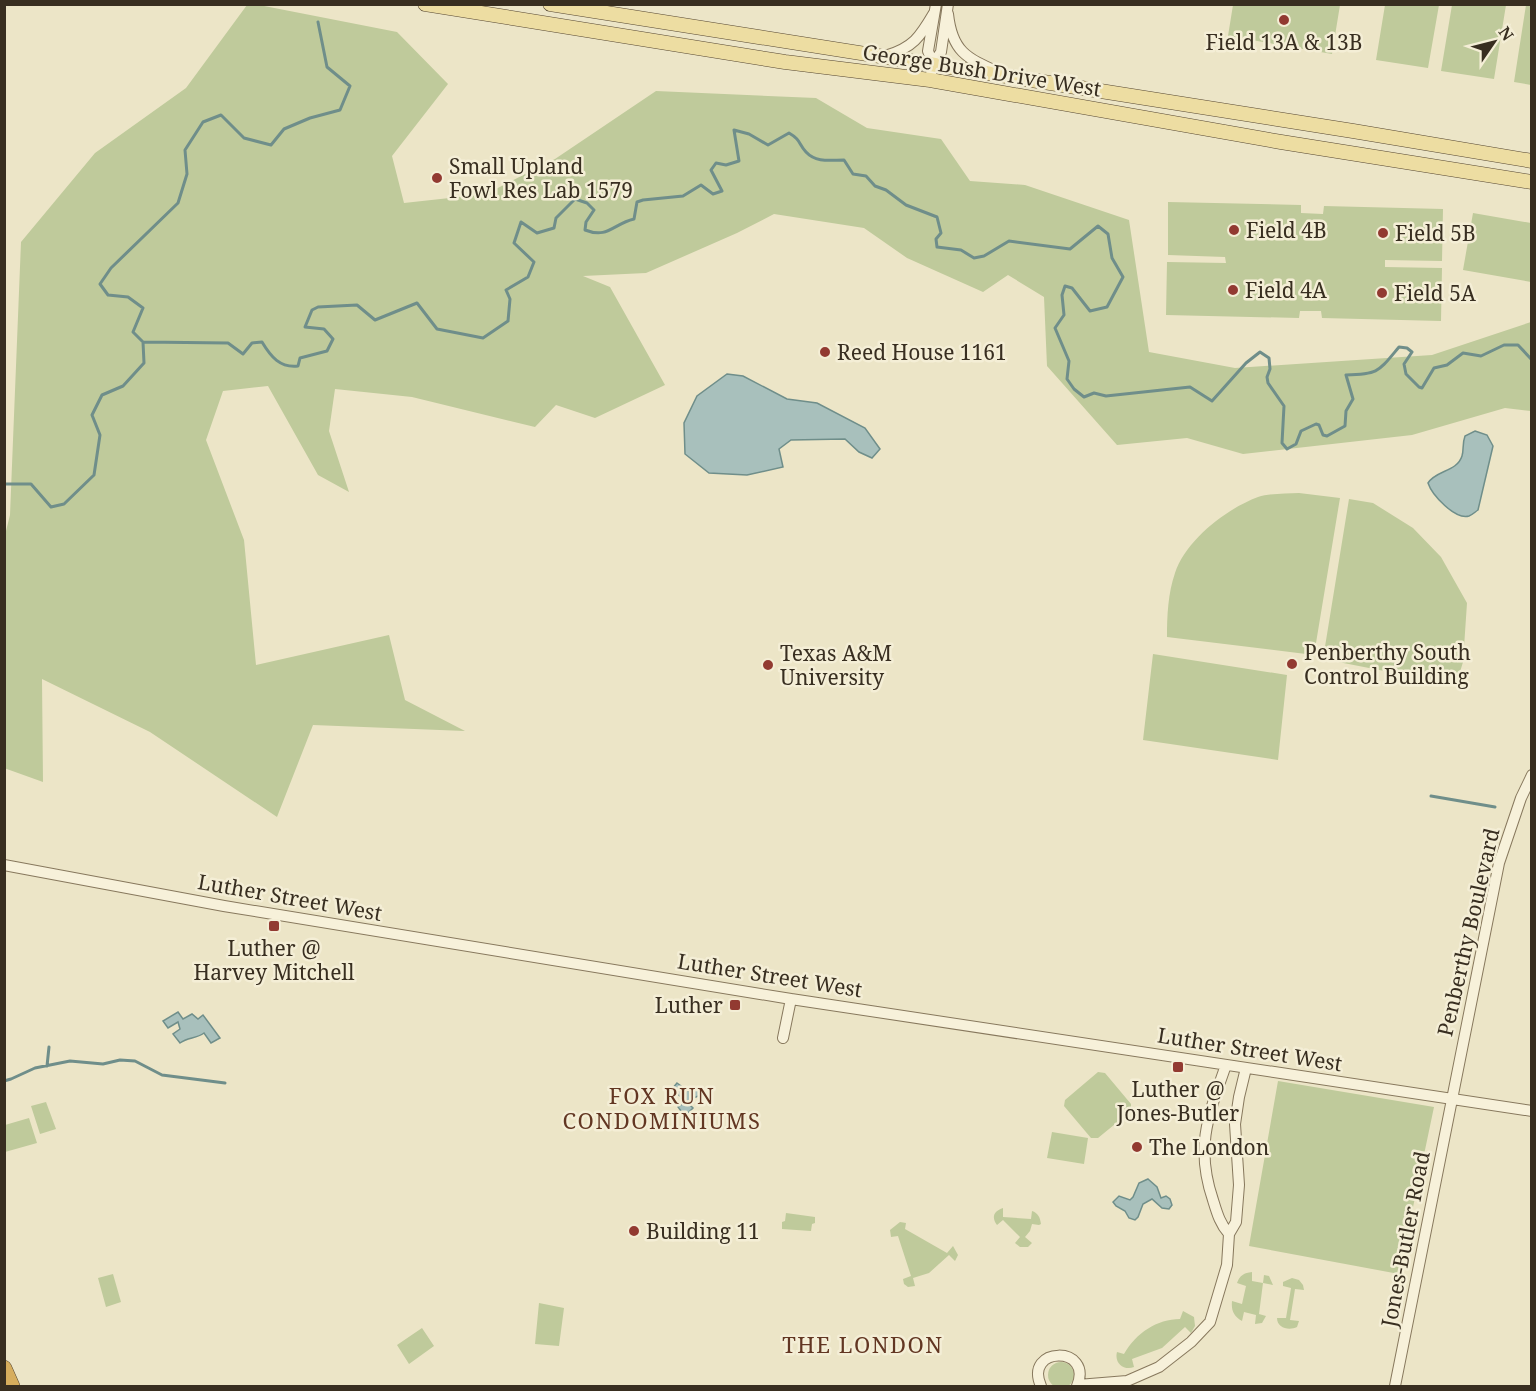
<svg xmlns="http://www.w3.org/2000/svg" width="1536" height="1391" viewBox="0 0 1536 1391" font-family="'Noto Serif',serif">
	<rect width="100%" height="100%" fill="#ece5c7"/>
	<path fill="#bfca9b" d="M247,5H259L397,32L448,84L392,156L404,203L486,194L555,159L656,91L816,98L867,128L941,139L970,181L1025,185L1129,220L1149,352L1235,368L1432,355L1531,322V411L1505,408L1412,435L1243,454L1187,438L1117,445L1047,366L1044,297L1008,275L983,292L907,258L864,228L774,214L737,233L646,273L583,276L610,287L665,385L595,418L556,405L535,427L412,397L335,389L329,431L349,492L318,475L268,386L223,391L206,440L244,540L256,665L389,635L405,700L465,731L313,725L277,817L150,732L42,679L43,782L4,768V539L10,515L21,242L95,153L186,88Z
		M1233,5H1340L1332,54L1228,36Z
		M1385,5H1439L1428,68L1376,60Z
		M1452,5H1506L1494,79L1441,71Z
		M1526,5H1531V85L1514,82Z
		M1168,202L1301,205V213L1323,214L1324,206L1443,209L1442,261L1385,260V267L1442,268L1441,321L1322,318L1321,311H1300L1299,318L1166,315L1167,262L1226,263L1225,257L1168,255Z
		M1473,213L1531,223V282L1463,270Z
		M1299,493L1340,498L1314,655L1167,637C1167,616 1168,593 1175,573C1186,540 1226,509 1258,497C1269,493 1286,494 1299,493Z
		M1349,499L1373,503L1413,528L1441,557L1467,603L1463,662L1456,685L1323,659Z
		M1153,654L1287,675L1278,760L1143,740Z
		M1098,1072L1105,1073L1131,1104V1111L1098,1138H1091L1064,1106L1065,1100Z
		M1278,1081L1434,1107L1399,1274L1249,1246Z
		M46,1102L56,1129L40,1134L31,1106Z
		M29,1118L37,1143L5,1152V1125Z
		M1052,1132L1088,1138L1084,1164L1047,1158Z
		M1003,1208V1217L1031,1219L1032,1211C1038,1213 1040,1217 1041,1224L1039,1225L1032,1224L1030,1231L1025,1237L1032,1243L1028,1247H1020L1015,1243L1020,1237L1003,1220L997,1225C991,1217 994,1211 1003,1208Z
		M786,1213L815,1217V1223L812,1224L811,1231L782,1229V1222L785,1221Z
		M900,1222L906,1223L905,1229L947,1253L953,1246L958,1255L955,1261L949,1255L929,1273L913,1278L915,1286L908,1287L904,1284L903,1279L911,1276L898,1236L891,1237L890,1230Z
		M1252,1272V1281L1263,1283L1264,1275L1269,1276L1273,1285L1263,1283L1259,1314L1266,1316L1262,1323L1255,1324L1256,1315L1244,1312L1242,1321C1234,1316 1231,1311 1232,1301L1242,1304L1246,1286L1237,1283C1240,1275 1244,1273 1252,1272Z
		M113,1274L121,1302L106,1307L98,1278Z
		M1292,1278L1299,1280L1303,1285L1304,1290L1295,1289L1290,1320L1299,1321L1297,1327C1289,1331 1277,1328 1277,1318H1286L1291,1288L1283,1286V1282Z
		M539,1303L564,1308L559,1346L535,1344Z
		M1183,1311L1194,1317L1195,1326L1191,1333L1185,1327L1162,1348L1132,1359L1134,1367C1124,1371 1114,1363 1117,1352L1124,1354C1136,1333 1157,1319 1180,1319Z
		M422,1328L434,1346L409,1364L397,1345Z
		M1048 1375a13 13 0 1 1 26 0a13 13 0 1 1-26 0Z"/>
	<path fill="#a8c0bc" stroke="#6f8e8a" stroke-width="1.5" d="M727,374L743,376L787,399L817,403L865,428L880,449L872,458L859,452L845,439L791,440L779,449L783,467L747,475L709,473L685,454L684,423L697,396Z
		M1475,431L1487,435L1493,446L1478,510C1475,512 1472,515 1469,516C1455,520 1432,495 1428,483C1436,470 1457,472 1462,456C1464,450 1462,444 1465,436Z
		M178,1012L183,1019L192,1014L198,1019L203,1015L220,1038L211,1043L204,1033C196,1039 188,1037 180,1043L173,1034L180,1029L178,1022L168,1028L163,1021Z
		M677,1083L688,1091L701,1087L703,1094L691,1099L690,1105L693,1108L686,1115H684L678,1107L682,1104V1098L672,1089Z
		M1148,1179L1157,1187L1161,1198L1166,1196L1170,1199L1172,1205L1169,1209L1162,1208L1152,1199L1143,1204L1138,1217L1135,1220L1129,1218L1125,1211L1116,1206L1113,1202L1119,1196L1130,1200L1133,1197L1139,1183Z"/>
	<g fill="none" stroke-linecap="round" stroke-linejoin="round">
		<path stroke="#6f8e8a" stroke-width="3" d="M143,342L133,332L143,308L128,297L108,295L100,284L111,268L178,203L187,174L185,150L203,122L221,115L244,138L271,145L284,129L310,118L340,110L350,86L327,67L318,22
			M4,484H31L51,507L64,504L94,475L100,435L92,415L102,395L123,386L144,363L143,342L228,343L243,354L252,343L262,342C271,357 280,368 298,366L300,358L327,351L333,339L324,329L305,327L312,310L318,307L357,305L375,320L417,303L437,329L483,338L508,321L510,299L506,290L528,277L534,262L514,243L521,222L537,233L554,228L556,218L575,199L587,203L594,210L586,222L585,230C608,239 613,224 634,219L637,202L643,200L683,196L701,185L713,194L722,191L711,170L716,163L726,165L739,161L734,130L749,134L768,145L789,133C801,140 798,143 806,152C816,163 831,160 844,160L853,174L866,176L875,186L886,190L906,205L937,217L941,233L936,239L937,247L961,250L974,258L984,256L1009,241L1070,249L1098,226L1108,234L1112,258L1123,277L1107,307L1090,311L1072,288L1065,286L1062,295L1064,315L1055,328L1069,361L1067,379L1074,389L1084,397L1094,393L1106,396L1190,387L1212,401L1246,363L1260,352L1269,358L1270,369L1267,377L1268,383L1284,406L1282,443L1287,449L1296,444L1301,431L1316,424L1319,425L1323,435L1327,436L1345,426L1346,411L1353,399L1346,375C1379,374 1378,372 1399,347L1407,348L1412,352L1404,364L1406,374L1419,387L1422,388L1434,368L1447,365L1463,353L1481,356L1504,345H1518L1532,360
			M1431,796L1495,807
			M47,1066L49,1047
			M4,1081L11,1079L35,1068L70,1061L103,1064L120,1060L135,1061L162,1075L225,1083"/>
		<g stroke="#87785d" stroke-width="12">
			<path id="minor" d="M948,14C952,51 966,58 998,72
				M885,56C913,48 920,37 934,13
				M933,64L928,51L936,4
				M930,80L933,64L941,52L948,4
				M4,865L224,906L791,999L1532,1111
				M783,1038L791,999
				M1226,1065C1208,1116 1195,1147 1213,1200C1217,1213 1220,1224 1229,1234
				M1078,1385L1127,1381L1159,1367L1191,1342L1210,1322L1227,1265L1229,1234L1236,1222L1239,1185L1235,1124L1239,1097L1246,1068
				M1041,1386C1023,1346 1094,1345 1077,1386
				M1395,1386L1499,863L1521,798L1532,775"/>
		</g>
		<g stroke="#554631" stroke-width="15">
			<path id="major" d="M425,4L785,62L930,80L1281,142L1532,182
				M550,4L1353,131L1532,161"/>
		</g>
		<g stroke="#554631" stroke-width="16">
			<path id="highway" d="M4,1368L12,1386"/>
		</g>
		<use href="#minor" stroke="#f7f1da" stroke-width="10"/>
		<use href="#major" stroke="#eddda2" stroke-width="14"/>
		<use href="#highway" stroke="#d6ad5d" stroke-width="15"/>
	</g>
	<g fill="#923a31" stroke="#f4eed6" stroke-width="2">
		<circle cx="1284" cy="20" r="6"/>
		<circle cx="437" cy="178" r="6"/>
		<circle cx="1234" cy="230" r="6"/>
		<circle cx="1383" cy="233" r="6"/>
		<circle cx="1233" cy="290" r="6"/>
		<circle cx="1382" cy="293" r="6"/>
		<circle cx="825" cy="352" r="6"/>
		<circle cx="1292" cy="664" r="6"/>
		<circle cx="768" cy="665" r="6"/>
		<rect x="268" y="920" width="12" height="12" rx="3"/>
		<rect x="729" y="999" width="12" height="12" rx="3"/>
		<rect x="1172" y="1061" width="12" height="12" rx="3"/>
		<circle cx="1137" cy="1147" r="6"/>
		<circle cx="634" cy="1231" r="6"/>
	</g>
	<g text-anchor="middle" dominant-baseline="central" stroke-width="5" stroke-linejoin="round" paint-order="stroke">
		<g font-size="21" fill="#382e20" stroke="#f4eed6" text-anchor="start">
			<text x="1284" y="42" text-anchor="middle">Field 13A &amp; 13B</text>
			<text x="449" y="166">Small Upland<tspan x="449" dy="24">Fowl Res Lab 1579</tspan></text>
			<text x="1246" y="230">Field 4B</text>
			<text x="1395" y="233">Field 5B</text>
			<text x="1245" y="290">Field 4A</text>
			<text x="1394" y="293">Field 5A</text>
			<text x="837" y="352">Reed House 1161</text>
			<text x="1304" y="652">Penberthy South<tspan x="1304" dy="24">Control Building</tspan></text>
			<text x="780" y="653">Texas A&amp;M<tspan x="780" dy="24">University</tspan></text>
			<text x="274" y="948" text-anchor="middle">Luther @<tspan x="274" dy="24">Harvey Mitchell</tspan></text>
			<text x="723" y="1005" text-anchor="end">Luther</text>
			<text x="1178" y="1089" text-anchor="middle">Luther @<tspan x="1178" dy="24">Jones-Butler</tspan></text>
			<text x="1149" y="1147">The London</text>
			<text x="646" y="1231">Building 11</text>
		</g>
		<g font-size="21" fill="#382e20" stroke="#f4eed6">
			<text transform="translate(982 70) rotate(9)">George Bush Drive West</text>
			<text transform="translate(290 897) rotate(10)">Luther Street West</text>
			<text transform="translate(1468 932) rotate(-77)">Penberthy Boulevard</text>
			<text transform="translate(770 975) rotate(9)">Luther Street West</text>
			<text transform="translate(1250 1049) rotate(9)">Luther Street West</text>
			<text transform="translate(1405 1239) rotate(-79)">Jones-Butler Road</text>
		</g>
		<g font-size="22" letter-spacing="1.5" fill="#623622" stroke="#f4eed6">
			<text x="662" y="1095">FOX RUN<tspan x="662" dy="25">CONDOMINIUMS</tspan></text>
			<text x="863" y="1344">THE LONDON</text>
		</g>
	</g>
	<rect width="1536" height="1391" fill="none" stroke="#382e20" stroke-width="12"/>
	<g transform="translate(1494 42) rotate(55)" stroke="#f4eed6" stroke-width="4.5" paint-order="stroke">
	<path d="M0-4.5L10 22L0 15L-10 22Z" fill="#382e20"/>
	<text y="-9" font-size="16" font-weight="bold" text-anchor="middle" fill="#382e20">N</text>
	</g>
</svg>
